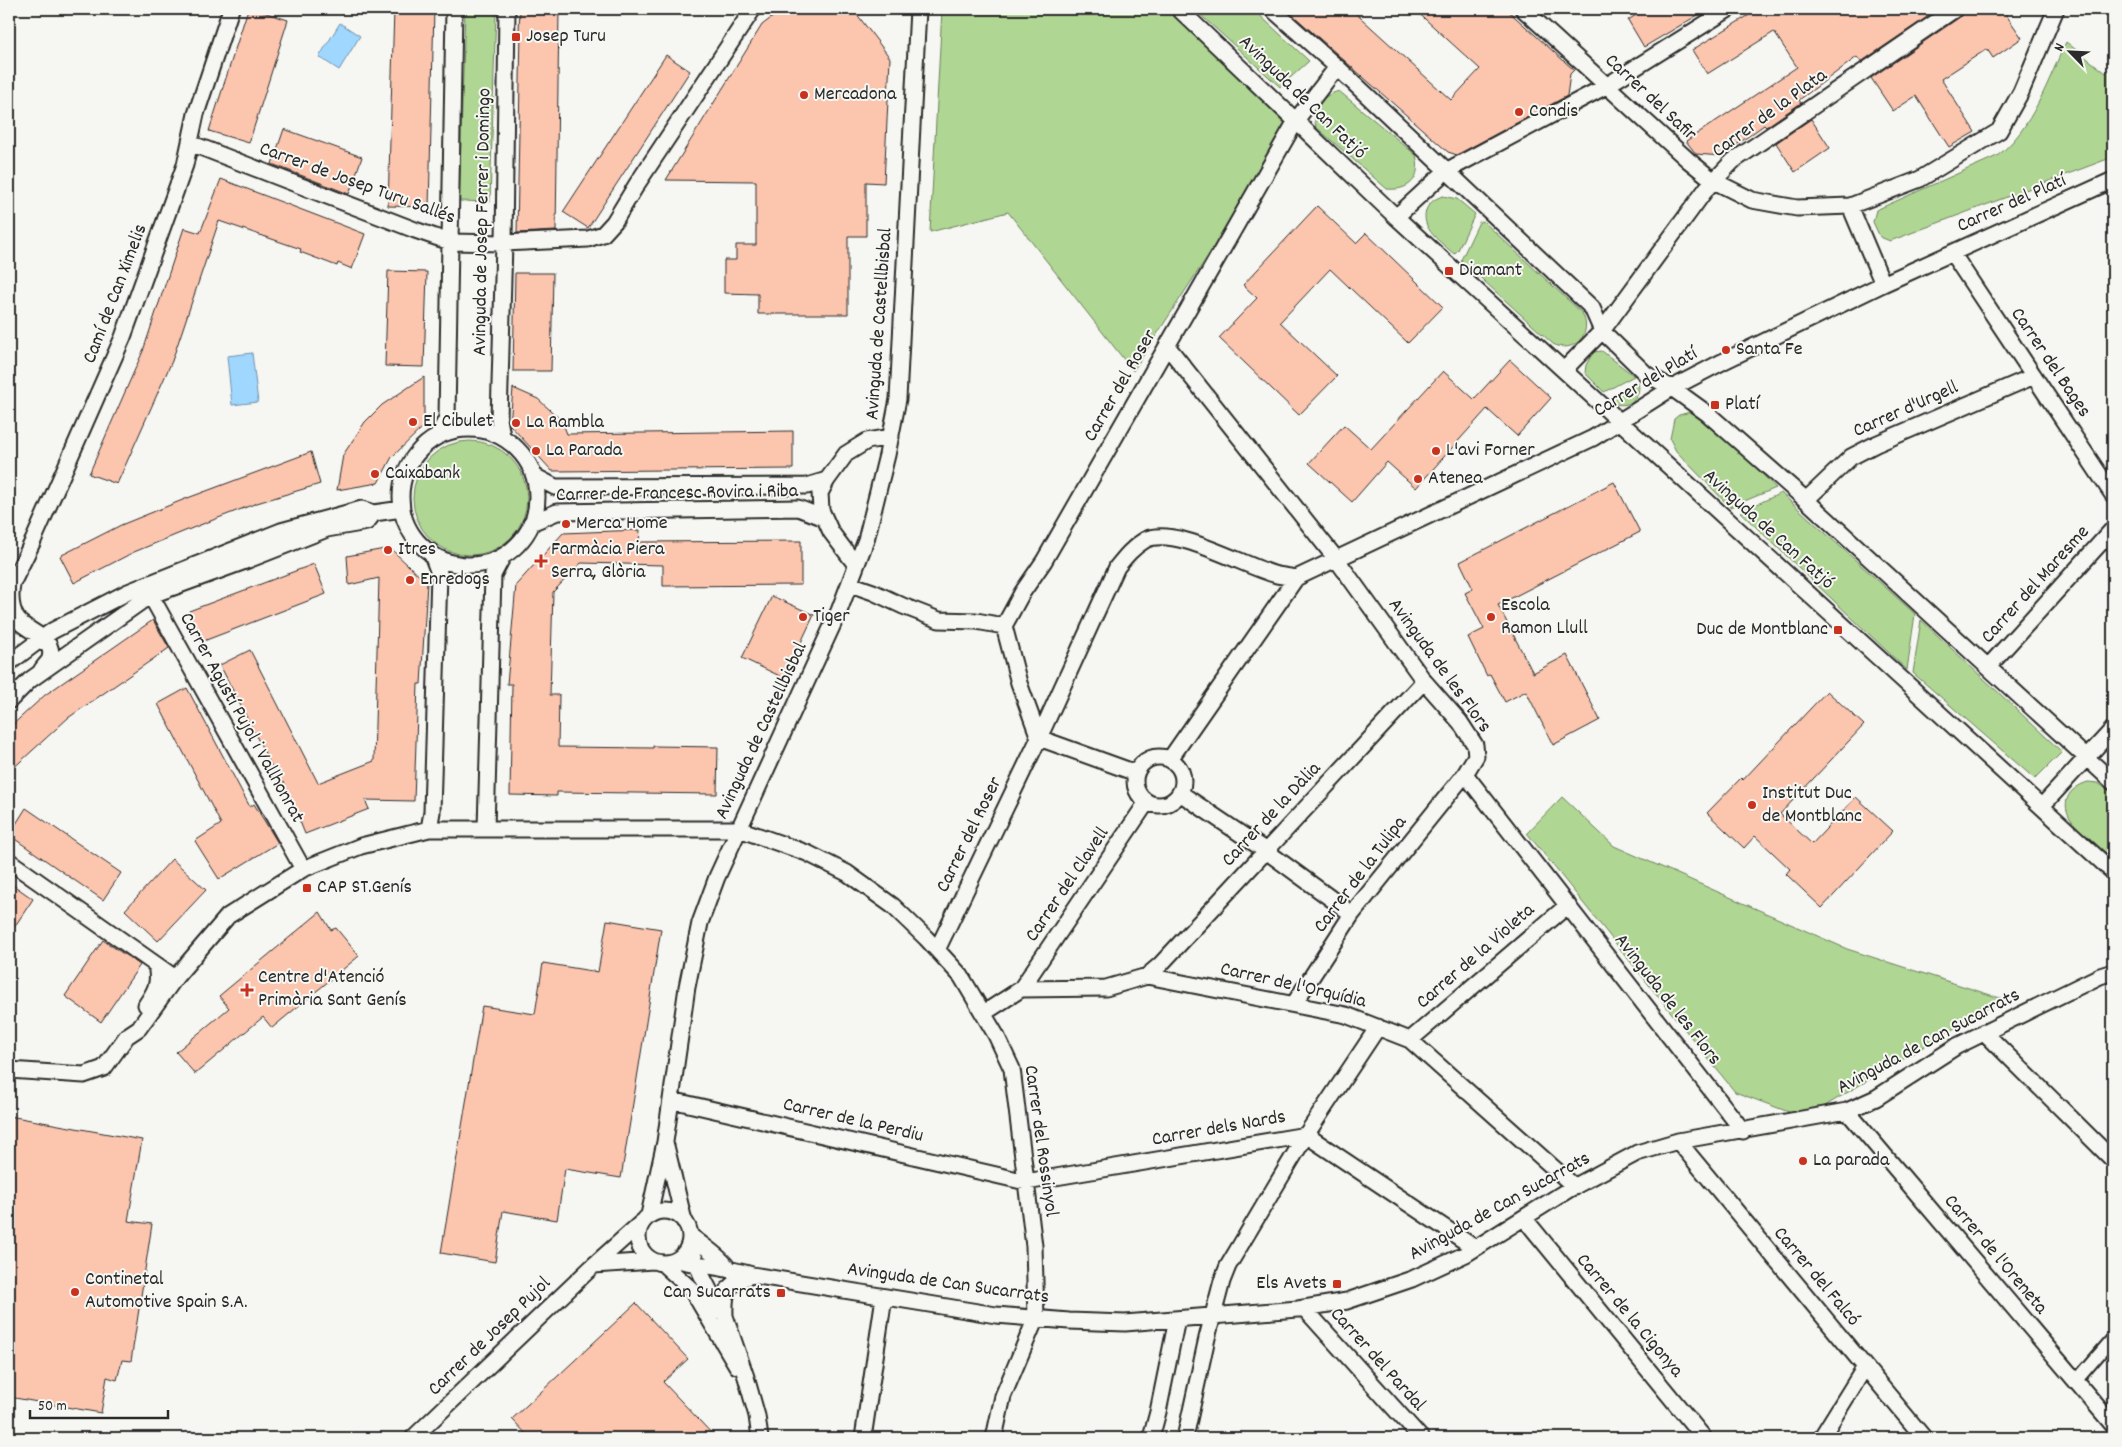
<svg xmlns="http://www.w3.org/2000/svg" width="2122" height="1447" viewBox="0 0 2122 1447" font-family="Dekko,sans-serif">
	<rect width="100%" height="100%" fill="#f6f6f2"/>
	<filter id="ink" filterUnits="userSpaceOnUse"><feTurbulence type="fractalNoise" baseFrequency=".02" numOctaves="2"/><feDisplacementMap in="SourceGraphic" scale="10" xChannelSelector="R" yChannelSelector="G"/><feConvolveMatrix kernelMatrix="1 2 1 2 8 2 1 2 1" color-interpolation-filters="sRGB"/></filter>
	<g filter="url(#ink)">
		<path fill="#afd692" stroke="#6d805e" d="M465,9H496L490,202L459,201Z
			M942,9H1178L1297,119L1133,371L1008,212L930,232Z
			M1194,9H1253L1309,61L1280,87Z
			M2066,42L2106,73L2113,67V157L1890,241L1880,237L1873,222L1876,210L1997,156C2032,130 2048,80 2066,42Z
			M1339,91L1416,155C1422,178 1410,191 1387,189L1316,127C1311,106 1320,97 1339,91Z
			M1443,196L1457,199L1475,214L1458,250L1454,254C1442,243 1418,228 1427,208C1430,202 1436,198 1443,196Z
			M1483,221L1582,313C1594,333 1574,355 1553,344L1461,260L1479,222Z
			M1602,351L1634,376L1604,392L1585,373L1586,365L1593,352Z
			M1638,382C1642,396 1631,408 1616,404L1610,397Z
			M1690,412C1709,417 1758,471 1776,488L1730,507L1676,451L1670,439L1674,419L1679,415Z
			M413 498a57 57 0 1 1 114 0a57 57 0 1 1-114 0Z
			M1781,493L1915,614L1907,670L1740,512Z
			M1921,620L2062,752L2035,779L1913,673Z
			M2088,782L2098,783L2113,793V859C2103,849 2076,829 2070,818C2060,800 2071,787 2088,782Z
			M1562,797L1614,846L1847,949L2003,999L1805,1118L1735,1092L1527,833Z"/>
		<path fill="#9fd7ff" stroke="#7192aa" d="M340,23L360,36L339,70L319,57Z
			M252,353L258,402L232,405L227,356Z"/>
		<path fill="#fcc5ae" stroke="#2b2b2b" d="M248,9H254L288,20L249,143L209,131Z
			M394,9H434L429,207L388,206Z
			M520,9H559L556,231L517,233L521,30H519Z
			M783,9H853L890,58L884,183L866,182V236H848V314H758V294L724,293V260H736V245H756V181L666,180L762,25Z
			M1286,9H1351L1451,100L1480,69L1414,9H1506L1574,70L1570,74L1567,96L1457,155L1448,152Z
			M1646,9H1708L1644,47L1628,20Z
			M1759,9H1939L1861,62L1857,57L1799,100L1801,103L1766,127L1764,125L1721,156L1696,154L1686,141L1797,67L1774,32L1707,74L1692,50Z
			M1964,9H2002L2022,38L1993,58L1987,49L1941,79L1975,132L1949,147L1916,96L1893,111L1871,78L1960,17Z
			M666,55L690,71L588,228L563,212Z
			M1811,119L1830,148L1795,172L1776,143Z
			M284,129L362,157L349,194L272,164Z
			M221,179L365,234L352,269L338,263L337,266L300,252L301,249L219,221L172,361L117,484L89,474L143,351L184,228L200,233Z
			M1317,206L1356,243L1366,233L1443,307L1408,343L1330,269L1280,322L1337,376L1299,415L1219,338L1257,298L1243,285Z
			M388,271L427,272L424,367L385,366Z
			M515,273H553L551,371H513Z
			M1510,360L1551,398L1517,436L1487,409L1416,488L1387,462L1352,502L1309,463L1344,425L1371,449L1443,371L1474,399Z
			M424,377V426L392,457L378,483L337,490L343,455L365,422L382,405Z
			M513,388L538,399L562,421L567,434L793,431V469L552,471L510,425Z
			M311,452L320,484L257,503L195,527L134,552L74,583L60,556L121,525L185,499Z
			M1614,482L1640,532L1498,605L1533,673L1567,655L1600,720L1553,745L1526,691L1505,702L1490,674L1487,676L1468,637L1484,629L1465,593L1473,589L1460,562Z
			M640,530L639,542L801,541V585L663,586V565L581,563L553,592L550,695H559L558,747L653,748V746L718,747L717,794L557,792V796L510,795L512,684H507L516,585L563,533Z
			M390,548L427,583L421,684H418L414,801L365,800L369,809L305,834L284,782L280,783L220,665L250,650L318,783L374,761L379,578L349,585L347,556Z
			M314,564L326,594L201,642L189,611Z
			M772,596L814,615L784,678L742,658Z
			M153,620L169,648L68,718L9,772V728L45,695Z
			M187,688L250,807L254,804L278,843L219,879L195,841L221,824L158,704Z
			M1827,691L1864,725L1780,814L1812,844L1856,797L1893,831L1822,908L1786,874L1790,869L1755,836L1744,848L1707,813L1741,778L1743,780Z
			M26,808L121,873L103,900L9,835Z
			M172,859L206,890L158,941L125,910Z
			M9,882L33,899L9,935Z
			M320,912L331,930L336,928L359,956L272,1028L263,1017L195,1074L176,1052L229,1008L219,996Z
			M607,920L661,929L621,1178L565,1169L557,1220L503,1211L495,1262L441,1253L482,1006L535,1014L543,963L598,972Z
			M103,940L140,965L101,1022L65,996Z
			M9,1116L142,1140L128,1221L152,1224L131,1361L122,1360L117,1380L107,1377L101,1413L9,1397Z
			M636,1303L688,1359L663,1382L716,1438H530L512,1419Z"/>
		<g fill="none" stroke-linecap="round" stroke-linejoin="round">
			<g stroke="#2b2b2b" stroke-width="15">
				<path id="pedestrian" d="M2076,1381L2113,1338"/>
			</g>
			<g stroke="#2b2b2b" stroke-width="19">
				<path id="minor" d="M1179,9L1396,217L2113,872
					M1272,9L1337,67L1592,308L1602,331L1646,374L1672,388L1708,414L1806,500L2113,782
					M1523,9L1688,160L1714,181L1752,200L1797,208L1850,206L1920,179L1999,131L2021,92L2056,9
					M190,143L415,230L450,242L504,243L588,239L603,234L614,222L637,184L753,9
					M1850,206L1883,284
					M1396,217L1446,171L1606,86L1729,9
					M1952,253L2113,495
					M1167,346L1337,560L1424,681L1460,722L1475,745L1476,756L1465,774L1352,914L1294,1004
					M1564,370L1602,331L1707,188L1733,161L1955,9
					M401 497a68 68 0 1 1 136 0a68 68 0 1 1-136 0Z
					M502,436L499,419L504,243L507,9
					M437,437L447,418L454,9
					M534,476L555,487L807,486L827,480
					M1806,500L1851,457L1876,444L2034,376
					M531,523L557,512L798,508L824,518
					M856,565L831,532L821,510L820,493L827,480L846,454L867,441L891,437
					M850,584L873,592L903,606L939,620L976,621L1004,626
					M12,585C10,596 11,609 17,619C26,632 56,637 50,658C49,662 43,667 41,671
					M146,587L303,869
					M9,590L33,541L123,337L185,165L196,114L231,9
					M9,663L52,631L128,592L281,531L362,509L374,513L402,509
					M1988,667L2113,529
					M9,701L30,680L149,596L248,560L327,529L367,522L374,513
					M1039,738L1019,683L1004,626L1022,593L1044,561L1297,119L1337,67
					M1039,738L1136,773
					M1135 781a24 24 0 1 1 48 0a24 24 0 1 1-48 0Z
					M1170,759L1296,578
					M1465,774L1743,1131
					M1180,793L1266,851L1352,914
					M2042,806L2113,729
					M429,829L432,812L439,573L431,552
					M486,829L493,575L503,556
					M9,861L175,978
					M937,950L1039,738L1117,567C1125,557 1133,547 1145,540C1175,525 1245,567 1277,575C1283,576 1290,577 1296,578L1593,438L1672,388L1722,362L1883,284L2113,180
					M1147,976L1160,965L1424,681
					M1021,989L1147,802
					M146,1005C156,990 160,983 156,965
					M984,1013L1021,989L1106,988L1147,976L1346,1015L1410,1040L1575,1187
					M1984,1032L2113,1160
					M1410,1040L1568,905
					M9,1070L84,1075L104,1068L127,1036L139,1028L175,978L228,916L303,869L361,846L429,829H739L807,853L847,873L893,906L926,938L961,976L996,1035L1012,1069L1034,1246L1036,1318L1003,1396L994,1438
					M671,1100L1026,1182L1306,1135L1475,1248
					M1847,1111L2113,1425
					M1678,1141L1924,1438
					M666,1146L684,1221
					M638 1237a26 26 0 1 1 52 0a26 26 0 1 1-52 0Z
					M649,1215L665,1142L687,987L700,923L717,877L839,611L866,540L887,455L898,399L918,9
					M1524,1218L1704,1438
					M690,1235C701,1245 720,1256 727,1267
					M689,1244L701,1274L716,1303L725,1316L746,1377L757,1416L760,1438
					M677,1260C702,1266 727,1267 752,1275L996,1315L1069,1321L1125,1323L1298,1309L1347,1301L1412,1279L1466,1254L1568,1190L1637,1153L1678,1141L1847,1111L1876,1098L1957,1046L2100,976L2113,972
					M662,1263L692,1290L737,1366
					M594,1265L653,1261
					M1304,1308L1421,1438
					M725,1316C724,1289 727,1284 752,1275
					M413,1438L594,1265L642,1222
					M863,1438L884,1297
					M1151,1438L1158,1412L1177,1319
					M1185,1438L1207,1338L1222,1281L1228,1266L1306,1135L1378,1027
					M1821,1438L1865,1367"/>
			</g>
			<use href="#pedestrian" stroke="#f6f6f2" stroke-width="11"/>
			<use href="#minor" stroke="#f6f6f2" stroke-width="15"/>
		</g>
	</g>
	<g fill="#c8321e" stroke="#f6f6f2" stroke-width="2">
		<rect x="511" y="32" width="10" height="10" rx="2.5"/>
		<circle cx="804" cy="95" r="5"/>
		<circle cx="1519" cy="112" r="5"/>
		<rect x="1444" y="266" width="10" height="10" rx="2.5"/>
		<circle cx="1726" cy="350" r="5"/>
		<rect x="1710" y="400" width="10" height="10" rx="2.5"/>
		<circle cx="413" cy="422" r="5"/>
		<circle cx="516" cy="423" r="5"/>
		<circle cx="536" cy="451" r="5"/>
		<circle cx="1436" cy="451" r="5"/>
		<circle cx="375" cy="474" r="5"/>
		<circle cx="1418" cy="479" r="5"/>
		<circle cx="566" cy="524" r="5"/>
		<circle cx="388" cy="550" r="5"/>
		<path d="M538.5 553.5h5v5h5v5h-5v5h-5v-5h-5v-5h5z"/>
		<circle cx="410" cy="580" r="5"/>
		<circle cx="803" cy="617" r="5"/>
		<circle cx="1491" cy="617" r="5"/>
		<rect x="1833" y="625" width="10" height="10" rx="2.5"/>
		<circle cx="1752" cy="805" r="5"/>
		<rect x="302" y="883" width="10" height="10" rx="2.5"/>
		<path d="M244.5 982.5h5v5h5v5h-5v5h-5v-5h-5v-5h5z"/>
		<circle cx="1803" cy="1161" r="5"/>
		<rect x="1332" y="1279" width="10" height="10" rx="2.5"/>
		<circle cx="75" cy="1292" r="5"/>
		<rect x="776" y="1288" width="10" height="10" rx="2.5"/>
	</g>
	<g text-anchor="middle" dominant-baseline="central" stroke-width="4" stroke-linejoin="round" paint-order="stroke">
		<g font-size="20" fill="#2b2b2b" stroke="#f6f6f2" text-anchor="start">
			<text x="526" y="37">Josep Turu</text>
			<text x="814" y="95">Mercadona</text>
			<text x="1529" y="112">Condis</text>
			<text x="1459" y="271">Diamant</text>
			<text x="1736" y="350">Santa Fe</text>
			<text x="1725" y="405">Platí</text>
			<text x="423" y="422">El Cibulet</text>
			<text x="526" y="423">La Rambla</text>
			<text x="546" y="451">La Parada</text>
			<text x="1446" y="451">L'avi Forner</text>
			<text x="385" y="474">Caixabank</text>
			<text x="1428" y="479">Atenea</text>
			<text x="576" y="524">Merca Home</text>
			<text x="398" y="550">Itres</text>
			<text x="551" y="550">Farmàcia Piera<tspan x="551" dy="23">Serra, Glòria</tspan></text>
			<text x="420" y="580">Enredogs</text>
			<text x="1501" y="606">Escola<tspan x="1501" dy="23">Ramon Llull</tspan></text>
			<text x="813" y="617">Tiger</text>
			<text x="1828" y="630" text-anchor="end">Duc de Montblanc</text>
			<text x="1762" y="794">Institut Duc<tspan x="1762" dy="23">de Montblanc</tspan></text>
			<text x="317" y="888">CAP ST.Genís</text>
			<text x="258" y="978">Centre d'Atenció<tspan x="258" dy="23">Primària Sant Genís</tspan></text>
			<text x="1813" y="1161">La parada</text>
			<text x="85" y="1280">Continetal<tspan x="85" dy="23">Automotive Spain S.A.</tspan></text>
			<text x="1327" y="1284" text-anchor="end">Els Avets</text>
			<text x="771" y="1293" text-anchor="end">Can Sucarrats</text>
		</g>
		<g font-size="20" fill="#2b2b2b" stroke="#f6f6f2">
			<text transform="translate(1302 98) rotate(44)">Avinguda de Can Fatjó</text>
			<text transform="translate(1650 98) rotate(43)">Carrer del Safir</text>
			<text transform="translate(1770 114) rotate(-36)">Carrer de la Plata</text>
			<text transform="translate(357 184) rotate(20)">Carrer de Josep Turu Sallés</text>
			<text transform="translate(2012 204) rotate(-24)">Carrer del Platí</text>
			<text transform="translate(483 222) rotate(-89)">Avinguda de Josep Ferrer i Domingo</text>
			<text transform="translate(116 294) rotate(-69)">Camí de Can Ximelis</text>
			<text transform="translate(880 324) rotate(-86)">Avinguda de Castellbisbal</text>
			<text transform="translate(2050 363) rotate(56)">Carrer del Bages</text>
			<text transform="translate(1646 383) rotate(-31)">Carrer del Platí</text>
			<text transform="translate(1121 386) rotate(-60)">Carrer del Roser</text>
			<text transform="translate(1906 410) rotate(-24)">Carrer d'Urgell</text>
			<text transform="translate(677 494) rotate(-1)">Carrer de Francesc Rovira i Riba</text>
			<text transform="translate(1768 530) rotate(42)">Avinguda de Can Fatjó</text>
			<text transform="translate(2036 585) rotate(-48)">Carrer del Maresme</text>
			<text transform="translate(1439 666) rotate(54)">Avinguda de les Flors</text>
			<text transform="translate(241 718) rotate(61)">Carrer Agustí Pujol i Vallhonrat</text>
			<text transform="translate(762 731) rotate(-65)">Avinguda de Castellbisbal</text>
			<text transform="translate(1272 815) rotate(-47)">Carrer de la Dàlia</text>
			<text transform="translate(970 835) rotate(-64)">Carrer del Roser</text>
			<text transform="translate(1361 875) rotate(-53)">Carrer de la Tulipa</text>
			<text transform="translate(1068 885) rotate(-56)">Carrer del Clavell</text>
			<text transform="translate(1476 957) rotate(-41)">Carrer de la Violeta</text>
			<text transform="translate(1293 986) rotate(13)">Carrer de l'Orquídia</text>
			<text transform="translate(1667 1000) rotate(52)">Avinguda de les Flors</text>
			<text transform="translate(1929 1042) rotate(-28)">Avinguda de Can Sucarrats</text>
			<text transform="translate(853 1121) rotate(13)">Carrer de la Perdiu</text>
			<text transform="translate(1219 1129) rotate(-10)">Carrer dels Nards</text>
			<text transform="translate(1040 1141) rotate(82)">Carrer del Rossinyol</text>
			<text transform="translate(1500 1207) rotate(-29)">Avinguda de Can Sucarrats</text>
			<text transform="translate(1995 1255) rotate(50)">Carrer de l'Oreneta</text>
			<text transform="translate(1816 1277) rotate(50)">Carrer del Falcó</text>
			<text transform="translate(948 1284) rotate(8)">Avinguda de Can Sucarrats</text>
			<text transform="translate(1629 1316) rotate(50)">Carrer de la Cigonya</text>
			<text transform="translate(490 1337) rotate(-44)">Carrer de Josep Pujol</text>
			<text transform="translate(1377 1360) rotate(48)">Carrer del Pardal</text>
		</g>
	</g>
	<rect width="2122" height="1447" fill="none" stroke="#f6f6f2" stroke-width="30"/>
	<rect x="15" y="15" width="2092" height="1417" fill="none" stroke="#2b2b2b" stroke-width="2" filter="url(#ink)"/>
	<g transform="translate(2070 52) rotate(294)" stroke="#f6f6f2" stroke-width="4" paint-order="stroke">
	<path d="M0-4L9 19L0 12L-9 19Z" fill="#2b2b2b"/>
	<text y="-8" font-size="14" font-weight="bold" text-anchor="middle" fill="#2b2b2b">N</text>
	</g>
	<path d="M30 1410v8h138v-8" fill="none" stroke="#2b2b2b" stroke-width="2.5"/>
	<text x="38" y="1410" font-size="15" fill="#2b2b2b" stroke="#f6f6f2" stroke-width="4" paint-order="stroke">50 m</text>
</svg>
